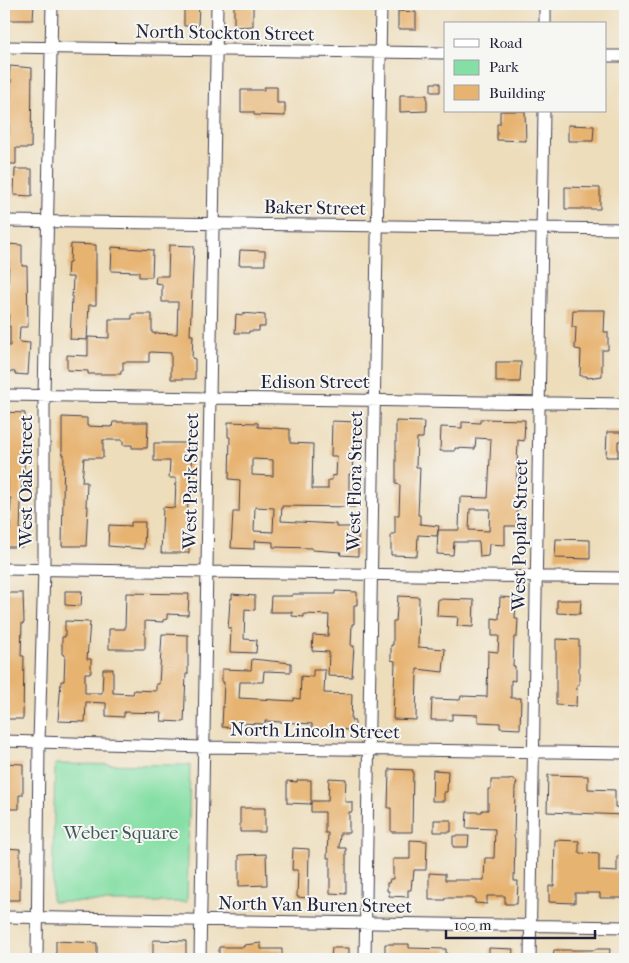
<svg xmlns="http://www.w3.org/2000/svg" width="629" height="963" viewBox="0 0 629 963" font-family="'IM FELL French Canon',serif">
	<rect width="100%" height="100%" fill="#f6f6f2"/>
	<filter id="ink" filterUnits="userSpaceOnUse"><feTurbulence type="fractalNoise" baseFrequency=".02" numOctaves="2"/><feDisplacementMap in="SourceGraphic" scale="10" xChannelSelector="R" yChannelSelector="G"/><feConvolveMatrix kernelMatrix="1 2 1 2 8 2 1 2 1" color-interpolation-filters="sRGB"/></filter>
	<filter id="wash" filterUnits="userSpaceOnUse"><feTurbulence type="fractalNoise" baseFrequency=".0096" numOctaves="4" result="noise"/><feDisplacementMap in="SourceGraphic" scale="20" xChannelSelector="R" yChannelSelector="G"/><feGaussianBlur stdDeviation="1.12" result="paint"/><feColorMatrix in="noise" values="0 0 0 0 0 0 0 0 0 0 0 0 0 0 0 0 0 1.4 0 .05"/><feComposite in="paint" operator="in"/></filter>
	<g filter="url(#wash)">
		<rect width="100%" height="100%" fill="#edddbb"/>
		<path fill="#85dfa5" stroke="#548070" d="M55,764L190,765L187,902H52Z"/>
		<g id="blocks">
			<path fill="#e7b371" fill-rule="evenodd" d="M4,4H34L33,20H4Z
				M184,4H199L198,26H184Z
				M234,4H253V26L234,27Z
				M398,11L416,12V29H398Z
				M10,66L32,68L31,148H16V164H4V155H6V135H9V110H4V101H11V79L9,78Z
				M431,83H440V92H431Z
				M264,87H277V103H285V116L254,115V112H241V90H264Z
				M400,95H427V111L400,112Z
				M500,111H525L526,141L497,140V124H500Z
				M568,125L594,126L593,141H568Z
				M15,169H32V196L14,195Z
				M565,187L600,188V209H565Z
				M6,244L22,245V266H27L28,327H20L19,342L30,343L28,375L15,374V372L4,371V349H7V346H10V326H8L9,313H7L8,297H4V286H8L9,257H5Z
				M71,244L96,245V305H89L87,340L70,339L73,277H67L68,262H70Z
				M169,245L194,246L190,335H193L192,358L195,359V379H171V353L151,352L149,353V362H123V371L121,370V374H88V371L67,370V355L88,356V337L109,338V319H132V314H152V333L177,334L178,302H162V284L155,283L156,276H168Z
				M112,247L153,250L152,277H139V272L111,271Z
				M240,250L265,251V265H239Z
				M573,310H605L604,332H608V350H602V376L587,378V376H580L581,350L575,349L576,327H572Z
				M243,313L265,315V327H259V331H249V333H235L236,314L243,315Z
				M496,362H521L520,382H496Z
				M4,412L25,413L24,477H22L20,532H23L22,547H4V531H10L11,498H8V477H4Z
				M62,417L87,418V426L112,427L113,422H148L147,448H132V445H123V440H103V458H84L82,482H87L86,506H88L86,546H62L64,454H62Z
				M480,419L525,420L524,441L518,440L516,491H522L521,509L517,508V526H505V545L489,544L488,556L480,557L479,542H454L453,555L437,554L438,530H459L460,497L488,498L491,439L476,438L475,449L455,448V451H440L441,427L462,428V422L480,423ZM470,509H490L489,531L469,530Z
				M332,421L358,422L357,457H353L352,475L349,474V490H356L355,507L282,506L281,521L336,524V527H358V556L340,555L341,552L312,550V548L273,547V542L254,541V549L231,548L233,512H239L240,480L229,479L230,437H228V422L258,423V427L290,429V443L313,444L312,489H328V480H332V475L336,476L337,456H331ZM252,459L273,460V476L252,475ZM255,507L274,508L273,532L254,531Z
				M396,421L424,422L423,438H417L416,467H420L418,515H420V524L439,526L437,536L418,535L417,556L391,555V534H395V515H399L400,485L396,484Z
				M607,432H621V441H618V457H606Z
				M154,443H192L190,502L188,501L187,532H189V553H161L163,507L175,508L176,478H169L170,461H154Z
				M131,522H145L144,549L108,546L109,525L131,526Z
				M556,539L590,540V559L555,558Z
				M65,591H82L81,606L65,605Z
				M335,591L357,592V605H354V624H352L351,646H354L352,677L328,676L329,652L312,651L313,635L328,636L329,615L304,614V617L292,616V612H270L271,596H292V594H335Z
				M4,593H23L24,623H22L21,656H24L23,719H4Z
				M126,593L189,594L188,615L167,614V619L163,620V622L145,621V649H109V629H125Z
				M232,594L255,596V610L245,609L244,639L257,640L256,653L230,652L231,628H228L229,616L230,599H232Z
				M398,596L419,597L418,647L445,649L443,672L417,669L416,720L393,719L395,661L391,660V645H393V621H396Z
				M500,597L516,598L515,619H518L517,637H514L513,666H515V681L511,680V698H521L520,729L500,728V723L478,722V715L452,714V720H431L432,699L460,700L461,696L487,697L488,651L498,652L499,636H492V618L499,619Z
				M438,599L474,600L473,627L457,626L458,617L437,616Z
				M557,600H581L580,614L557,613Z
				M65,621L90,622L87,659H91V673H85V693H102L103,669H113V693L133,694L134,690L156,691V684H159L162,634L188,635V674H186L184,722L161,721L162,713L124,712V717L106,716V703L86,702L85,722L58,721L61,681H64L65,655L62,654V637H65Z
				M556,639L579,640V685H577L576,706L556,705Z
				M252,659L291,663V672L264,671L263,682H240L239,698L294,701V698L300,699L301,676L313,677V670H325L324,693L352,694L351,721H355V730L312,729V724L265,721V724L239,723L238,728L222,727L224,682H222V669L251,670Z
				M4,763L23,764V795H19V809H4Z
				M389,769L413,770L412,832H391V808H388Z
				M433,770L448,771L447,792H444V801H432Z
				M548,775L588,776V789L615,790V807L625,808V815L547,812Z
				M329,778L346,779L345,802H352V812H349V833H340L339,848H346V894L330,893V858H327L328,833H325V812H311V802V804L287,803V781L297,782V780H311V801H328Z
				M512,779L517,782L515,787L514,838H515L514,881H518L517,904H505V896H487V904L475,903V898H445V900H429V873L445,874V880H484L485,858H494L495,829L466,828L467,812H482V810H488V789H491V780H509Z
				M240,808H265V832H240Z
				M434,820H451V832H434Z
				M453,836H469L468,847H453Z
				M410,840L427,841L426,870H414L413,880L412,879L411,890H408V897L389,896V891H387V883H389L390,879H393V859H410Z
				M555,840L579,841V853L599,854V871L617,872V856L625,857V898H600V893H575V903L549,902V886H554Z
				M4,848L20,849V900H4Z
				M293,848L309,849L308,898L297,897L298,870H292Z
				M266,854L267,885L239,886V855Z
				M153,940L186,941V959H153Z
				M56,941L97,943V959H56Z
				M261,943V949H282V959H219V947H244V945Z
				M385,944H409V948L446,949V959H385Z
				M332,948H349V959H331Z
				M489,948L513,949L512,959H489Z
				M595,949H610L609,959H553L554,950H595Z"/>
		</g>
	</g>
	<g filter="url(#ink)">
		<use href="#blocks" fill-opacity="0" stroke="#403e4e" stroke-width="1"/>
		<g fill="none" stroke-linecap="round" stroke-linejoin="round">
			<g stroke="#403e4e" stroke-width="13">
				<path id="minor" d="M545,24V4
					M4,47L445,53
					M605,56H625
					M4,221L625,229
					M4,395L625,404
					M4,569L625,578
					M4,741L204,747L625,753
					M4,917L625,927
					M37,959L39,742L44,569V396L52,4
					M200,959L217,4
					M365,959L381,4
					M530,959L544,111"/>
			</g>
			<use href="#minor" stroke="#fff" stroke-width="11"/>
		</g>
	</g>
	<g text-anchor="middle" dominant-baseline="central" stroke-width="4" stroke-linejoin="round" paint-order="stroke">
		<g font-size="19" fill="#22223b" stroke="#f6f6f2">
			<text transform="translate(225 33) rotate(1)">North Stockton Street</text>
			<text transform="translate(315 208) rotate(1)">Baker Street</text>
			<text x="315" y="382">Edison Street</text>
			<text transform="translate(26 481) rotate(-90)">West Oak Street</text>
			<text transform="translate(191 481) rotate(-89)">West Park Street</text>
			<text transform="translate(355 481) rotate(-89)">West Flora Street</text>
			<text transform="translate(520 535) rotate(-89)">West Poplar Street</text>
			<text transform="translate(315 731) rotate(1)">North Lincoln Street</text>
			<text transform="translate(315 905) rotate(1)">North Van Buren Street</text>
		</g>
		<g font-size="19" fill="#405b5b" stroke="#f6f6f2">
			<text x="121" y="833">Weber Square</text>
		</g>
	</g>
	<rect width="629" height="963" fill="none" stroke="#f6f6f2" stroke-width="20"/>
	<rect x="444" y="22" width="162" height="90" fill="#f6f6f2" stroke="#a1a1a9"/>
	<rect x="454" y="39" width="25" height="8" fill="#ffffff" stroke="#a1a1a9"/>
	<text x="489" y="48" font-size="15" fill="#22223b">Road</text>
	<rect x="454" y="60" width="25" height="15" fill="#85dfa5" stroke="#a1a1a9"/>
	<text x="489" y="72" font-size="15" fill="#22223b">Park</text>
	<rect x="454" y="85" width="25" height="15" fill="#e7b371" stroke="#a1a1a9"/>
	<text x="489" y="98" font-size="15" fill="#22223b">Building</text>
	<path d="M446 930v8h149v-8" fill="none" stroke="#22223b" stroke-width="2.5"/>
	<text x="454" y="930" font-size="15" fill="#22223b" stroke="#f6f6f2" stroke-width="4" paint-order="stroke">100 m</text>
</svg>
